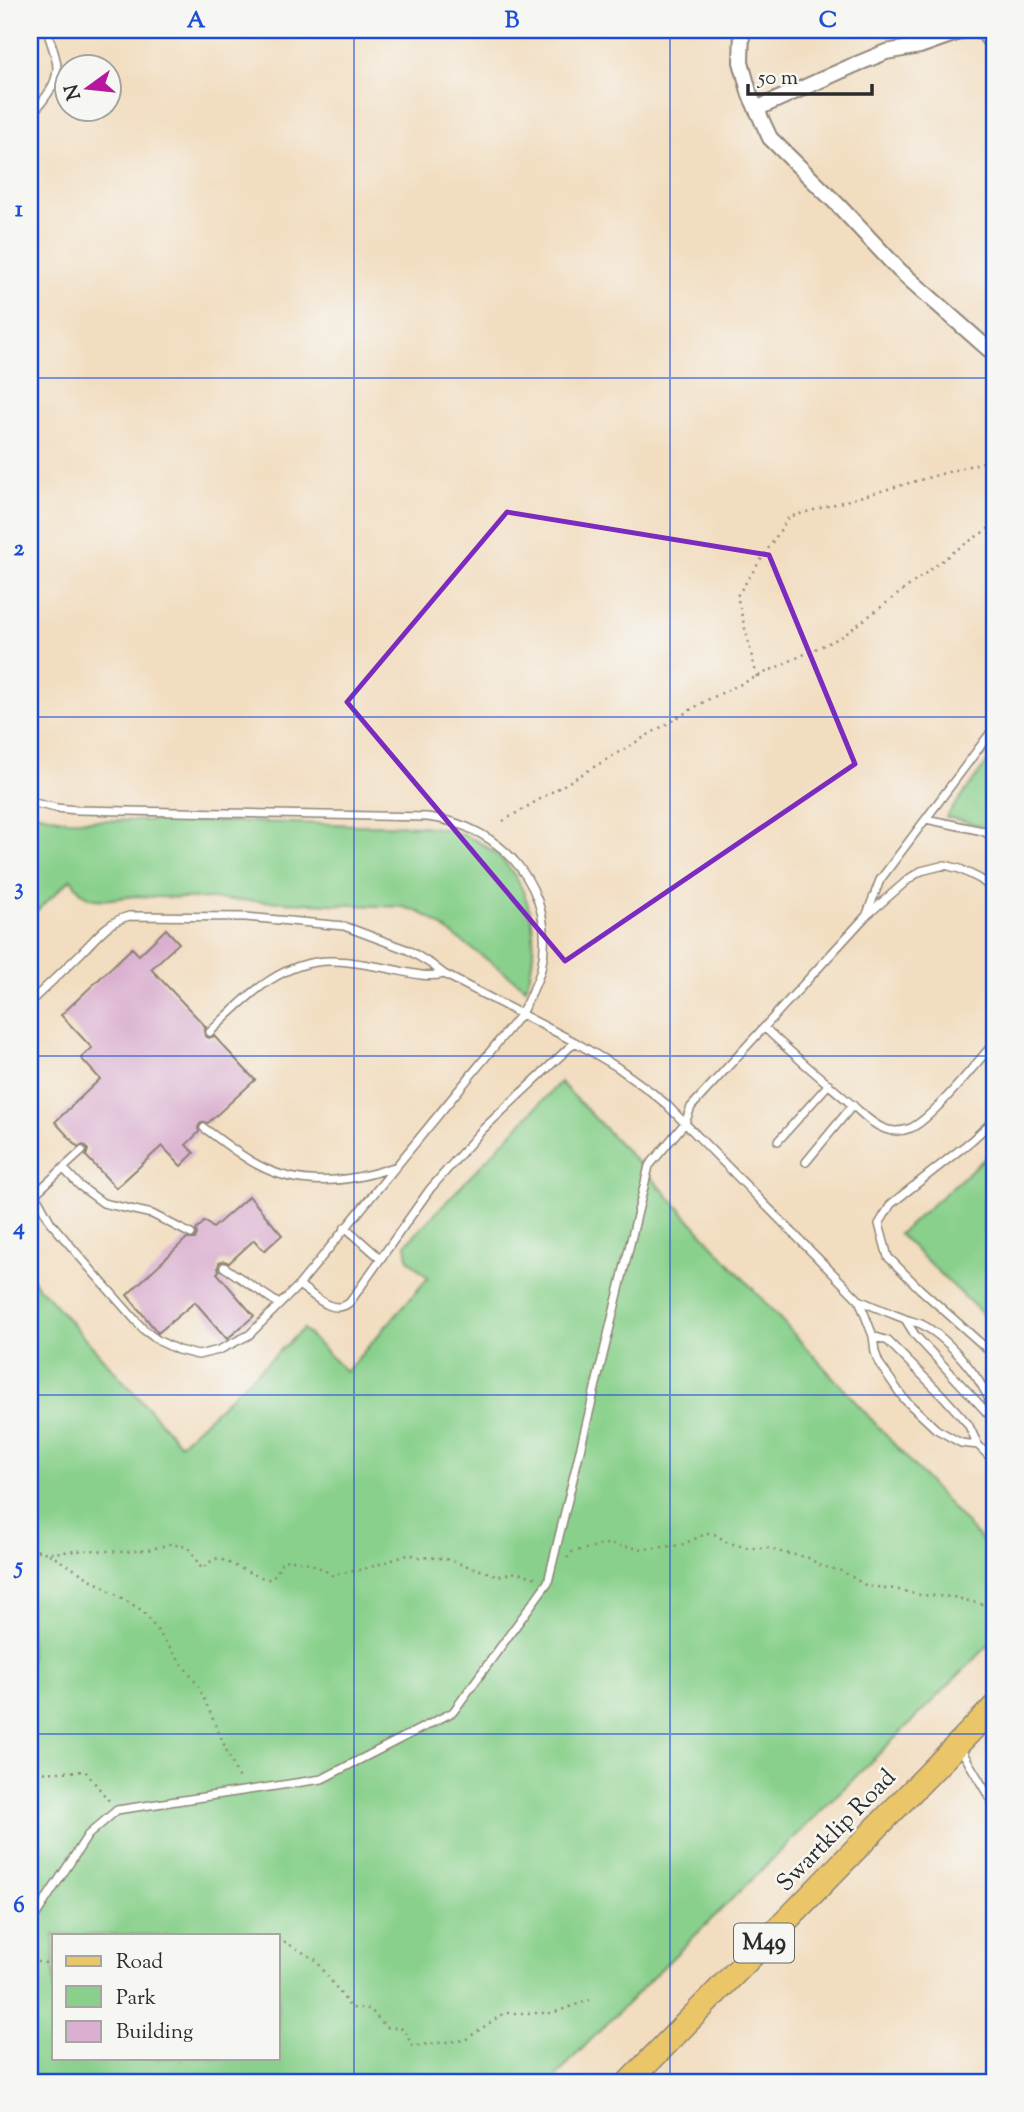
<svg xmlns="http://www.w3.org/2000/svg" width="1024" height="2112" viewBox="0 0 1024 2112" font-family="'Sorts Mill Goudy',serif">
	<rect width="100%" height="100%" fill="#f6f6f2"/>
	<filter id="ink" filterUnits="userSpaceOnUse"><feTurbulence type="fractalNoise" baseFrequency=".0143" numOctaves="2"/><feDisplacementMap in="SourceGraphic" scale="14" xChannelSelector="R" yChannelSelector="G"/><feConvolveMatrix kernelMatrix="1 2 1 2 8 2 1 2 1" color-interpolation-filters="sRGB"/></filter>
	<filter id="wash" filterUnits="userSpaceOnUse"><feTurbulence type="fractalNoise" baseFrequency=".00686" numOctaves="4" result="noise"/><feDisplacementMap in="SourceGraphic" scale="28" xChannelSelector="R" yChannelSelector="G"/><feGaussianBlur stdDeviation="1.57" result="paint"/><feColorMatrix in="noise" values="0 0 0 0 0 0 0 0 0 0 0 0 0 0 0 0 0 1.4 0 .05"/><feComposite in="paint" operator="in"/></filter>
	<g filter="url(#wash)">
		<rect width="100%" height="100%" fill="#f2ddc0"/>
		<path fill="#88d08b" stroke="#5a7e5b" stroke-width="2" fill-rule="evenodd" d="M994,754V830L964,821L946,817Z
			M30,812L67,820C163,821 259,821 355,825C389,826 428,822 461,834C526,858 546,926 526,988L430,918L419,912L403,907L135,896C120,897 95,905 82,893C78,889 74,883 71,879L30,917Z
			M560,1082L641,1166L994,1554V1640L657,1973L570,2061L552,2082H30V1277L180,1444L303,1329L346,1372L428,1278L408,1259L406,1244ZM54,1935H278V2058H54Z
			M994,1150V1325L899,1234Z"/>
		<g id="blocks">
			<path fill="#daafcf" d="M166,929L179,943L151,969L206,1027L204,1031L205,1036L209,1038L214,1036L255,1080L208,1123L204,1122L200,1124L198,1128L199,1132L186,1145L194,1153L181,1166L162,1146L116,1188L86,1156L88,1150L86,1146L81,1145L78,1147L55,1122L100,1079L81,1058L92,1048L61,1015L132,948L139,955Z
				M249,1196L282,1235L264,1251L254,1240L229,1263L224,1261L219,1263L218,1267L219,1271L217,1273L254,1316L227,1339L195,1302L158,1333L127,1295L186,1239H195L197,1234L196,1230L205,1221L213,1228Z"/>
		</g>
	</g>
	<g filter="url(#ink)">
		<use href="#blocks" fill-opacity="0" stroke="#8e8476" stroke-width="2"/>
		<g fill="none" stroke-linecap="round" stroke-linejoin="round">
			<g stroke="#8e8476" stroke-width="10">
				<path id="service" d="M30,117C40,104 57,87 57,68C57,56 50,42 47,30
					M30,802L56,808L77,810L427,817C503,825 559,891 541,969C537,985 528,999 521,1014L299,1285L249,1335L219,1350L198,1355L178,1350L159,1341L144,1330L93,1272L51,1223L35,1194L30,1132
					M926,819L983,831L994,838
					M867,914L880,880L994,728
					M30,1002C47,986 65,969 82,952C97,937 107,922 129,916L246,917L344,926L408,950L431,964L444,974L575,1042L617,1067L650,1091L666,1104L859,1300L873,1336L875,1352L879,1363L904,1399L936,1429L961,1443L978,1445
					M765,1028C792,1054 821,1078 850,1103C861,1112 871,1124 885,1129C893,1132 903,1131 911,1128C933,1118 976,1063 994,1043
					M210,1032C245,999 280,960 332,961C348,961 364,964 380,967C401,970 422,979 444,974
					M994,1120L971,1141L891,1204L879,1224L888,1257L920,1289L994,1355
					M204,1128C221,1140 239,1155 258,1165C302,1189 352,1182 397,1166
					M778,1141L829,1084
					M806,1162L853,1105
					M63,1168L80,1186L103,1203L152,1214L191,1234
					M35,1194L82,1151
					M345,1227L380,1258
					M224,1267L279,1304
					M299,1285C314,1295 333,1317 350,1302L430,1189L482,1130L575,1042
					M859,1300C874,1307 890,1313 905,1319C910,1321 916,1322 921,1324C949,1338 990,1386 994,1417
					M905,1319L915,1335L994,1420
					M873,1336L888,1341L942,1395L968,1424L978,1445L994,1461
					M960,1748L994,1805
					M30,1924L88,1835L117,1810L322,1779L453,1712L548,1582L649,1166L685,1123L691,1107L866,916L910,878L921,871L945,865L960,869L980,879L994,890"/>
			</g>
			<g stroke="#8e8476" stroke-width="18">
				<path id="minor" d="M742,30L741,62L750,95L770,138L839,206L899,270L994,354
					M977,30L982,31L994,46
					M756,109L852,66L886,52L920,46L965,30"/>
			</g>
			<g stroke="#8e8476" stroke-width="26">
				<path id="primary" d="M629,2082L994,1707"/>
			</g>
			<path stroke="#8e8476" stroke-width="2.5" stroke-dasharray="2 5" stroke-linecap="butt" d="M757,677L737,596L789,517L994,459
				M503,821L707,700L843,636L956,550L994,525
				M30,1549L48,1553L90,1550L123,1552L148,1550L170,1544L188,1547L202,1569L208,1563L218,1558C231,1563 258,1578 269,1579L277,1573L282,1561C299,1557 319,1566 332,1575L364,1569L411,1554L416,1557L442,1558L499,1576L516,1572L537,1578
				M49,1554L143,1611L199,1687L239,1779
				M567,1558L572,1552L606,1544L643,1549L663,1547L681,1545L708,1533L717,1535L726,1542L748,1548H769L784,1553L807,1557L821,1566L842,1571L867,1586L895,1589L920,1595L953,1597L993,1607
				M30,1773L85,1771L110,1802
				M278,1938L316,1960L351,2008L370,2009L386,2027L404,2029L412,2046L465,2040L504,2013H552L590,2000
				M30,1961L54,1964"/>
			<use href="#service" stroke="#fff" stroke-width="7"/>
			<use href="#minor" stroke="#fff" stroke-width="14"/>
			<use href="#primary" stroke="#ebc669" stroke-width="23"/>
		</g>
	</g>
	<path fill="none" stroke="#7b2cbf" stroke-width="5" stroke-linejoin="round" d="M507,512L769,555L855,764L565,961L347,702Z"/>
	<path fill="none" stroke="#1d4ed8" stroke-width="2" stroke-opacity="0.55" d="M354,30V2082M670,30V2082M30,378H994M30,717H994M30,1056H994M30,1395H994M30,1734H994"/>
	<g text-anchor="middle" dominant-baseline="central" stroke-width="5" stroke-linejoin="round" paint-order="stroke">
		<rect fill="#f6f6f2" stroke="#686867" stroke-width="2" x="734" y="1923.5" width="60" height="39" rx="5"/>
		<g font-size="23" font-weight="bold" fill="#2b2b2b">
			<text x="764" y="1943">M49</text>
		</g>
		<g font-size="24" fill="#2b2b2b" stroke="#f6f6f2">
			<text transform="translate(837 1831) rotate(-46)">Swartklip Road</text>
		</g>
	</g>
	<rect width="1024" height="2112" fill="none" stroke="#f6f6f2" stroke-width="77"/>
	<rect x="52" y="1934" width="228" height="126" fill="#f6f6f2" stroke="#a5a5a2" stroke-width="2"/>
	<rect x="66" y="1956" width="35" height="10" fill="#ebc669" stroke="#a5a5a2" stroke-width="2"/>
	<text x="116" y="1968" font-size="21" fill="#2b2b2b">Road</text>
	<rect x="66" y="1986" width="35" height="21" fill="#88d08b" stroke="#a5a5a2" stroke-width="2"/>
	<text x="116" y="2004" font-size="21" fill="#2b2b2b">Park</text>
	<rect x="66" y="2021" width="35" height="21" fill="#daafcf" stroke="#a5a5a2" stroke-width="2"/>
	<text x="116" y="2038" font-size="21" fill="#2b2b2b">Building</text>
	<g transform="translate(88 88) rotate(255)"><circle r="33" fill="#f6f6f2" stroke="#a5a5a2" stroke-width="2"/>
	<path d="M0-5L12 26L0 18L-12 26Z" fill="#b5179e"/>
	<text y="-10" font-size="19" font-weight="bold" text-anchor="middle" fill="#2b2b2b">N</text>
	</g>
	<path d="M748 84v10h124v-10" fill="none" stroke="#2b2b2b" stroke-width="3.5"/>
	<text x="758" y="84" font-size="21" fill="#2b2b2b" stroke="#f6f6f2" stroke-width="5" paint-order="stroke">50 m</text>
	<rect x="38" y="38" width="948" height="2036" fill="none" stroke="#1d4ed8" stroke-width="2.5"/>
	<g font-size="23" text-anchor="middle" font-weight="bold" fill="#1d4ed8">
		<text x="196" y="27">A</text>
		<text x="512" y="27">B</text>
		<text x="828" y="27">C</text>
		<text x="19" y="216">1</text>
		<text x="19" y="555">2</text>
		<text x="19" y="894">3</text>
		<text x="19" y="1234">4</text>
		<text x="19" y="1573">5</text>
		<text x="19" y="1912">6</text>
	</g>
</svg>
